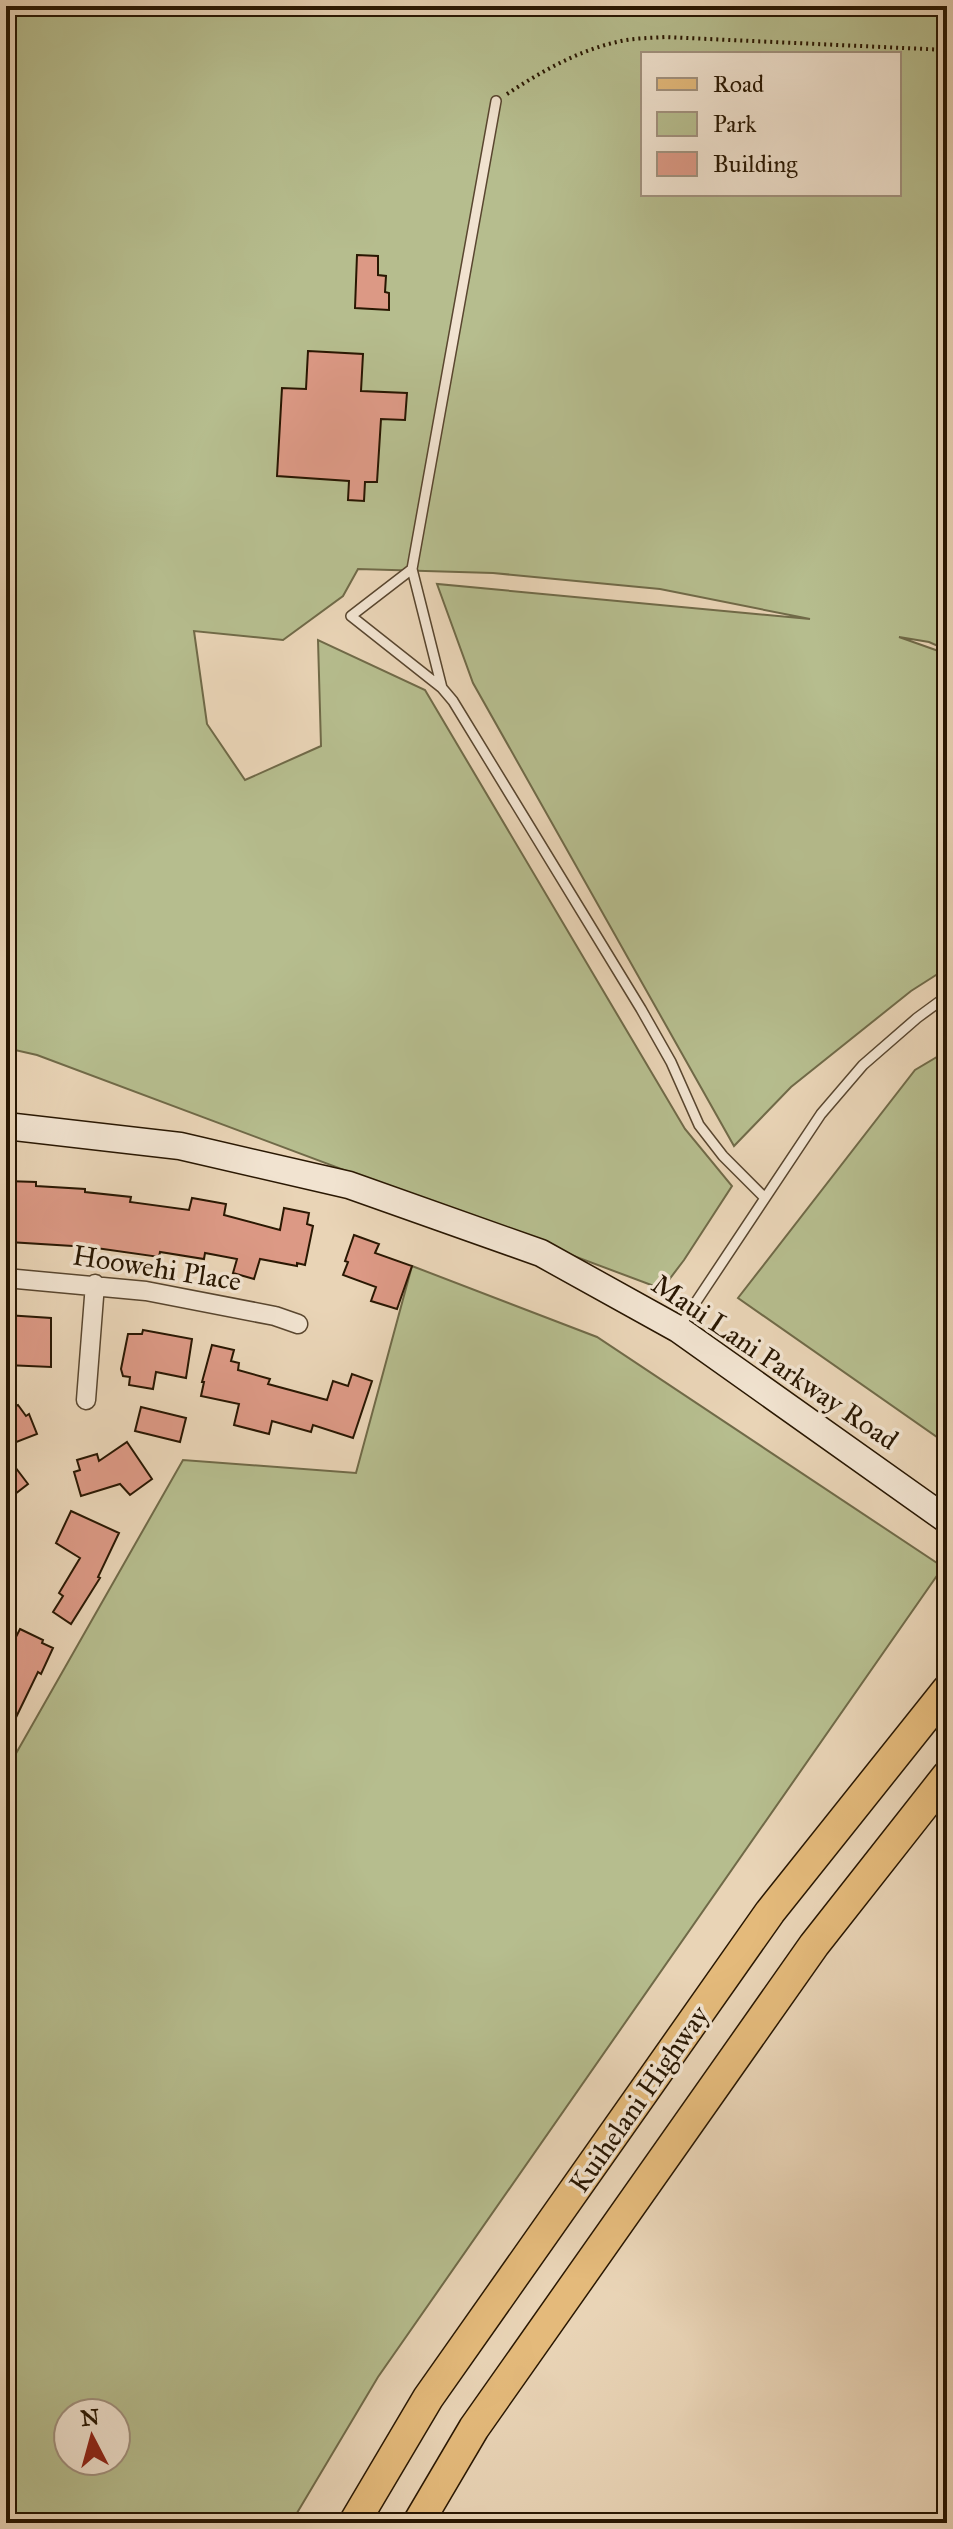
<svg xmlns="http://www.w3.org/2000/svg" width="953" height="2529" viewBox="0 0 953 2529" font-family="'IM FELL Great Primer',serif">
	<rect width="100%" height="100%" fill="#e9d4b6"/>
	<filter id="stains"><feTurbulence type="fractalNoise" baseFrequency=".0025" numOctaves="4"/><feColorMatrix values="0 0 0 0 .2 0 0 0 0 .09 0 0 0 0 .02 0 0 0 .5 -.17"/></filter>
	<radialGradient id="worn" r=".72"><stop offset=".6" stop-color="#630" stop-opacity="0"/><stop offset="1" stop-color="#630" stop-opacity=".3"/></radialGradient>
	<path fill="#b6bd8e" stroke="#706a48" stroke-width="2" fill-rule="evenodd" d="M6,6H947V650L929,642L899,637L947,654V968L911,991L791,1087L734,1146L473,683L437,584L810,619L660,589L493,573L358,569L343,596L283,640L194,631L207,724L245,780L321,746L318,640L425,690L685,1129L732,1186L684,1260L662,1289L37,1055L6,1048ZM643,54H899V194H643Z
		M947,1051V1444L738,1298L915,1070Z
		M412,1266L597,1337L943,1567L378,2377L291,2523H6V1771L183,1460L356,1473ZM68,2413H116V2461H68Z"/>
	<path fill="#dc9985" stroke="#291702" stroke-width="2" d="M357,255L378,256V275L386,276L385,292L389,293V310L355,308Z
		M308,351L363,354L361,391L407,393L405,420L381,419L377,482H365L364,501L348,500L349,481L277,476L282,388L306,389Z
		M6,1181L36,1182V1186L85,1189V1192L131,1197L130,1202L189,1210L192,1198L226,1204L224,1215L280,1230L284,1208L309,1213L307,1224L313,1226L305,1265L297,1263V1266L260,1259L254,1279L233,1273L237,1259L205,1253L204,1259L160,1252L159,1257L89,1247L9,1242V1234H6Z
		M354,1235L379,1244L375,1253L412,1266L397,1309L371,1301L376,1287L343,1275L348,1262L345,1261Z
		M6,1315L51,1318V1367L6,1365Z
		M143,1330L192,1339L186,1378L156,1372L153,1389L129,1385L130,1377L123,1376L121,1369L128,1334H142Z
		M212,1345L234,1350L231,1361L239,1363L238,1370L270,1379L268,1384L327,1400L333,1381L348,1386L352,1374L372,1381L353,1438L313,1425L311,1432L272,1421L269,1434L234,1425L239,1404L201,1396L204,1382H202Z
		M18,1405L26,1416L29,1414L37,1434L6,1446V1410Z
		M141,1407L186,1418L180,1442L135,1431Z
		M127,1442L152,1479L130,1495L120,1484L81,1496L74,1472L80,1470L77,1460L97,1454L99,1461Z
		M6,1455L28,1484L6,1501Z
		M71,1511L119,1533L98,1577L100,1578L71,1624L53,1612L63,1596L59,1593L80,1558L56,1543Z
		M20,1629L43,1640L42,1643L53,1648L41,1674L38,1672L6,1738V1632L16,1637Z"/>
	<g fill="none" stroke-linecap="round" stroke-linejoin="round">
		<g stroke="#59462f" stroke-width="12">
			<path id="lane" d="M412,569L351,616L442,688L453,701L641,1009L671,1062L699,1125L723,1156L765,1198
				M442,688L412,569L496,101
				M680,1326L821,1114L863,1065L917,1018L947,996"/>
		</g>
		<g stroke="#59462f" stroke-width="21">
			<path id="street" d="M6,1278L146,1291L275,1316L298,1324
				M86,1400L95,1284"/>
		</g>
		<g stroke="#291702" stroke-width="29">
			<path id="secondary" d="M6,1126L180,1146L349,1185L541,1253L678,1329L947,1520"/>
		</g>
		<g stroke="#291702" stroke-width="33">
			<path id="primary" d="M354,2523L428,2398L770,1912L947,1690
				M418,2523L474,2428L814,1945L947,1776"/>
		</g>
		<path stroke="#291702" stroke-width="4" stroke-dasharray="2 4" stroke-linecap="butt" d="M507,94C542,71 579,50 621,41C635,38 650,38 665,37L947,50"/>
		<use href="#lane" stroke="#f1e3d0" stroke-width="9"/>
		<use href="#street" stroke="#f1e3d0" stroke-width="18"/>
		<use href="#secondary" stroke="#f1e3d0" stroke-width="26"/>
		<use href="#primary" stroke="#e4ba7b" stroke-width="30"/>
	</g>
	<g text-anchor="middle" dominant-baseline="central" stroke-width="7" stroke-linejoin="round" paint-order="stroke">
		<g font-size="28" fill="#291702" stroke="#f1e3d0">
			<text transform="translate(157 1268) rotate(9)">Hoowehi Place</text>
			<text transform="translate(775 1362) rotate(34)">Maui Lani Parkway Road</text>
			<text transform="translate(639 2099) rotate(-55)">Kuihelani Highway</text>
		</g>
	</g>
	<rect width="953" height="2529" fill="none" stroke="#e9d4b6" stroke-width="32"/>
	<rect x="8" y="8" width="937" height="2513" fill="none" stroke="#291702" stroke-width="4"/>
	<rect x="16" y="16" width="921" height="2497" fill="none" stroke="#291702" stroke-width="2"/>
	<rect x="641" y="52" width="260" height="144" fill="#f1e3d0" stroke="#a1917e" stroke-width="2"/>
	<rect x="657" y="78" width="40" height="12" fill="#e4ba7b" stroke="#a1917e" stroke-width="2"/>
	<text x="713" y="92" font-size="24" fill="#291702">Road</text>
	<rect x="657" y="112" width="40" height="24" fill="#b6bd8e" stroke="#a1917e" stroke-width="2"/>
	<text x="713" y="132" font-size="24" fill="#291702">Park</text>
	<rect x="657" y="152" width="40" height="24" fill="#dc9985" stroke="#a1917e" stroke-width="2"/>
	<text x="713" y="172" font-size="24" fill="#291702">Building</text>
	<g transform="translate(92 2437) rotate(354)"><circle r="38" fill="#f1e3d0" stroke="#a1917e" stroke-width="2"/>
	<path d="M0-6L14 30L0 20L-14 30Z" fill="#8f2418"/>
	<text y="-12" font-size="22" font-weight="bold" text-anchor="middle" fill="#291702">N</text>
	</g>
	<rect width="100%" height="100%" filter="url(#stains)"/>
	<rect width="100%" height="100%" fill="url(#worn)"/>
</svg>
